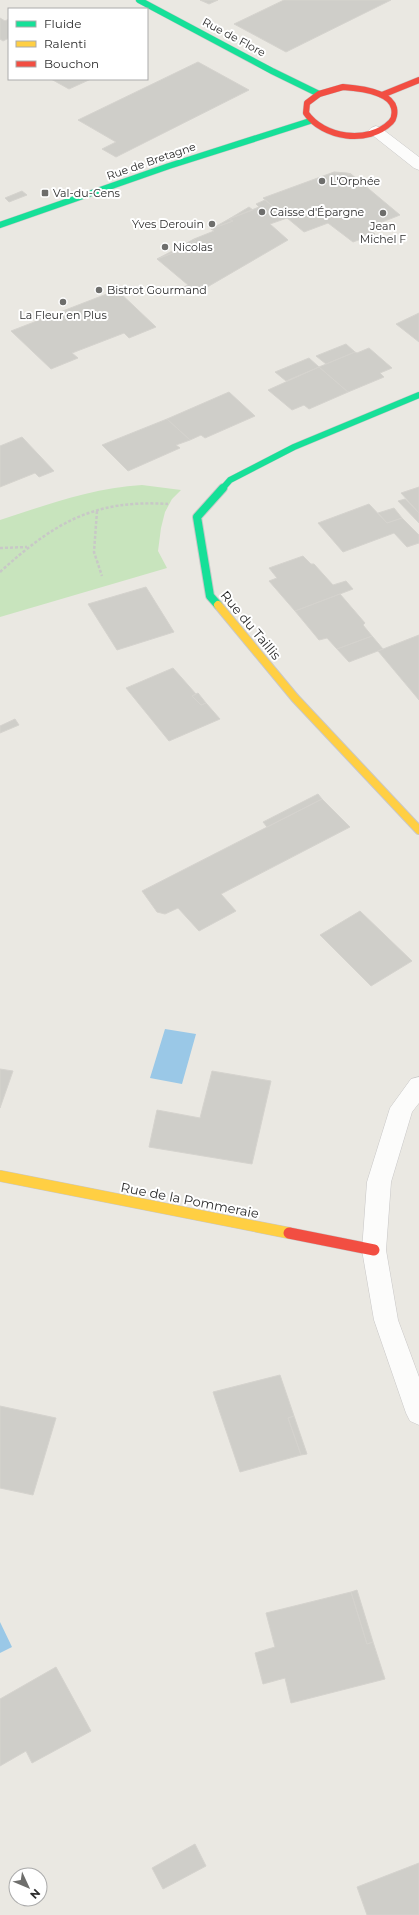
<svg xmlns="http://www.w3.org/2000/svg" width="419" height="1915" viewBox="0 0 419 1915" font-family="Montserrat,sans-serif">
	<rect width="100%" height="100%" fill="#eae8e2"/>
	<path fill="#c8e4bd" d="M142,485L181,490L172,499L165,512L161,528L158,551L167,568L0,617V520C46,505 92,488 142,485Z"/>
	<path fill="#9ac8e7" d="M165,1029L196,1034L182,1084L150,1078Z
		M0,1622L12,1647L0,1653Z"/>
	<path fill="#cfcec9" stroke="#d5d3ce" d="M200,0H218L209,4Z
		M284,0H391L286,52L234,24Z
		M0,18L5,21L9,19V38L3,41L0,39Z
		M198,62L249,90L116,157L102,149L116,142L78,120Z
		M51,79H91L69,89Z
		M334,172L347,173L351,174L341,178Z
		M334,172L341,178L351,174L400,215L367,228L375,234L353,242L328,223L304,232L263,198Z
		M22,191L27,195L9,202L5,198Z
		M265,200L287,218L270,224L288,240L197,293L195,291L189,294L182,288L188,285L157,259L178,251L176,249L196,241L194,239L214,231L211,229L233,221L229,219L259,207L256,204Z
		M249,207L253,210L229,219Z
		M229,219L233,221L211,229Z
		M194,239L196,241L176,249Z
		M176,249L178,251L157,259Z
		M117,290L156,327L129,338L124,333L72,353L78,358L51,369L11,331Z
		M419,313V342L396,324Z
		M346,344L355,352L326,364L316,356Z
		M369,348L392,368L380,373L384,377L348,392L319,367L355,352L357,353Z
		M309,358L319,367L286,381L275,372Z
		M319,367L348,392L309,409L304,405L292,410L268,390Z
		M229,392L255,416L205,438L201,435L190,440L167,419Z
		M167,419L190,440L176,445L180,448L128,471L102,445Z
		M22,437L54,471L39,477L35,473L0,487V446Z
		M419,487V513L401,493Z
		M405,499L419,513V523L398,501Z
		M369,504L387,523L402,518L419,535V543L407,547L394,533L343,552L318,523Z
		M394,508L402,518L387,523L378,513Z
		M303,556L311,564H314L333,585L346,581L353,589L295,611L269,581L277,578L269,568Z
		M146,587L174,632L117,650L88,604Z
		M340,594L365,623L363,625L372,636L337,649L327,638L319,640L295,611Z
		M419,635V700L378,651Z
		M372,636L383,649L349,662L337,649Z
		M173,668L196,694L192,696L201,705L206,703L220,719L169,741L126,688Z
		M198,693L206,703L201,705L192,696Z
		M15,719L19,725L0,733V726Z
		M318,794L322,799L267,827L263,822Z
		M322,799L350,827L221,894L236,911L199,931L178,908L165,914L157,912L142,891Z
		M360,911L412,961L371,986L320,935Z
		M0,1069L13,1071L0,1108Z
		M212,1071L271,1081L252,1164L149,1147L157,1110L200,1118Z
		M280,1375L294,1416L288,1418L301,1455L240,1472L213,1392Z
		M0,1406L56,1418L33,1495L0,1488Z
		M294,1416L307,1454L301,1455L288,1418Z
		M357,1590L373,1642L367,1644L351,1592Z
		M351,1592L367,1644L373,1642L385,1679L291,1703L285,1678L263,1684L255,1653L275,1647L266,1613Z
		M56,1667L91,1731L32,1763L26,1751L0,1766V1699Z
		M195,1844L206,1866L163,1889L152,1868Z
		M419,1863V1915H367L357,1887Z"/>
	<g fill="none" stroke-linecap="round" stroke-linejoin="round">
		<g stroke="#c8c7c7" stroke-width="1">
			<path id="street" d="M376,126L381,128L419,157V170L414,168L371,134L368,131L371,128Z
				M419,1077V1103L412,1112L391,1182L386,1250L398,1320L419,1377V1425L410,1421L406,1413L374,1320L362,1250L367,1182L390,1108L411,1079Z"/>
		</g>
		<g stroke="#c8c7c7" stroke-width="7">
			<path id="fast-far1" d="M139,0L272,71L319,94
				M0,225L169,166L310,121
				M222,489L230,480L294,447L419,395"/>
		</g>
		<g stroke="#c8c7c7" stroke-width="10">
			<path id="fast" d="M218,605L210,596L197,517L223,488"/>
		</g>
		<g stroke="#c8c7c7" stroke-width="10">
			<path id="slow-far1" d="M218,605L295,698L419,830"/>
		</g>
		<g stroke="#c8c7c7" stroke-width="12">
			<path id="slow" d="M0,1176L289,1233"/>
		</g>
		<g stroke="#c8c7c7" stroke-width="7">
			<path id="jam-far1" d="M343,87C357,88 390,91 394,108C395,113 394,119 391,122C368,145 323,138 306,113L307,103L319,94Z
				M382,95L419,80"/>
		</g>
		<g stroke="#c8c7c7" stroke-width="12">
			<path id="jam" d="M289,1233L374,1250"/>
		</g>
		<path stroke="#c8c8c7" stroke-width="2.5" stroke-dasharray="3 2" stroke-linecap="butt" d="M97,511L94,552L102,576
			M0,548L27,547
			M0,572C53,524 93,499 168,504"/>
		<use href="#street" fill="#fcfcfb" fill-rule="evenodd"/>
		<use href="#fast-far1" stroke="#16e098" stroke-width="6"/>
		<use href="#fast" stroke="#16e098" stroke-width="8"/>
		<use href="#slow-far1" stroke="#ffcf43" stroke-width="8"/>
		<use href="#slow" stroke="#ffcf43" stroke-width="11"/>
		<use href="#jam-far1" stroke="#f24e42" stroke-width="6"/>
		<use href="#jam" stroke="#f24e42" stroke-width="11"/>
	</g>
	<g fill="#6e6e6c" stroke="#fff" stroke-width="1.5">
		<circle cx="322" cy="181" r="4"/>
		<rect x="41" y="189" width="8" height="8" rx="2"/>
		<circle cx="262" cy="212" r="4"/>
		<circle cx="383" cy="213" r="4"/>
		<circle cx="212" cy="224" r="4"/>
		<circle cx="165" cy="247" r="4"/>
		<circle cx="99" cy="290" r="4"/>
		<circle cx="63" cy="302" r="4"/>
	</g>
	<g text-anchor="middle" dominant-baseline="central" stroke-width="4" stroke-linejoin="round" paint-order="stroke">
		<g font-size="11" fill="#2c2c2c" stroke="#fff">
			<text transform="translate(234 37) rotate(28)">Rue de Flore</text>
			<text transform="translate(151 161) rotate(-19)">Rue de Bretagne</text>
		</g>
		<g font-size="11" fill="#2c2c2c" stroke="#fff" text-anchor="start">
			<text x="330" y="181">L'Orphée</text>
			<text x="53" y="193">Val-du-Cens</text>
			<text x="270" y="212">Caisse d'Épargne</text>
			<text x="204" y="224" text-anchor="end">Yves Derouin</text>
			<text x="383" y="226" text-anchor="middle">Jean<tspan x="383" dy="13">Michel F</tspan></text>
			<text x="173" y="247">Nicolas</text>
			<text x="107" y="290">Bistrot Gourmand</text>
			<text x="63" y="315" text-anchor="middle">La Fleur en Plus</text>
		</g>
		<g font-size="13" fill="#2c2c2c" stroke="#fff">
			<text transform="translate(251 625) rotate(50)">Rue du Taillis</text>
			<text transform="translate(190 1200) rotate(11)">Rue de la Pommeraie</text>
		</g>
	</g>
	<rect x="8" y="8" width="140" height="72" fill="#ffffff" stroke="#ababab"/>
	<rect x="16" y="21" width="20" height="6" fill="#16e098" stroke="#ababab"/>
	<text x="44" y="28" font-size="12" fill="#2c2c2c">Fluide</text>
	<rect x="16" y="41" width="20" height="6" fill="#ffcf43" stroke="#ababab"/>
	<text x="44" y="48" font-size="12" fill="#2c2c2c">Ralenti</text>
	<rect x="16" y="61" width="20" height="6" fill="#f24e42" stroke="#ababab"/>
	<text x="44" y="68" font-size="12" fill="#2c2c2c">Bouchon</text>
	<g transform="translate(28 1887) rotate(134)"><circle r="19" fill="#ffffff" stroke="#ababab"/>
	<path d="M0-3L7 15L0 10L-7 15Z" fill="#6e6e6c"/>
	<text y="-6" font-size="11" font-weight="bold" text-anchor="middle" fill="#2c2c2c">N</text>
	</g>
</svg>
